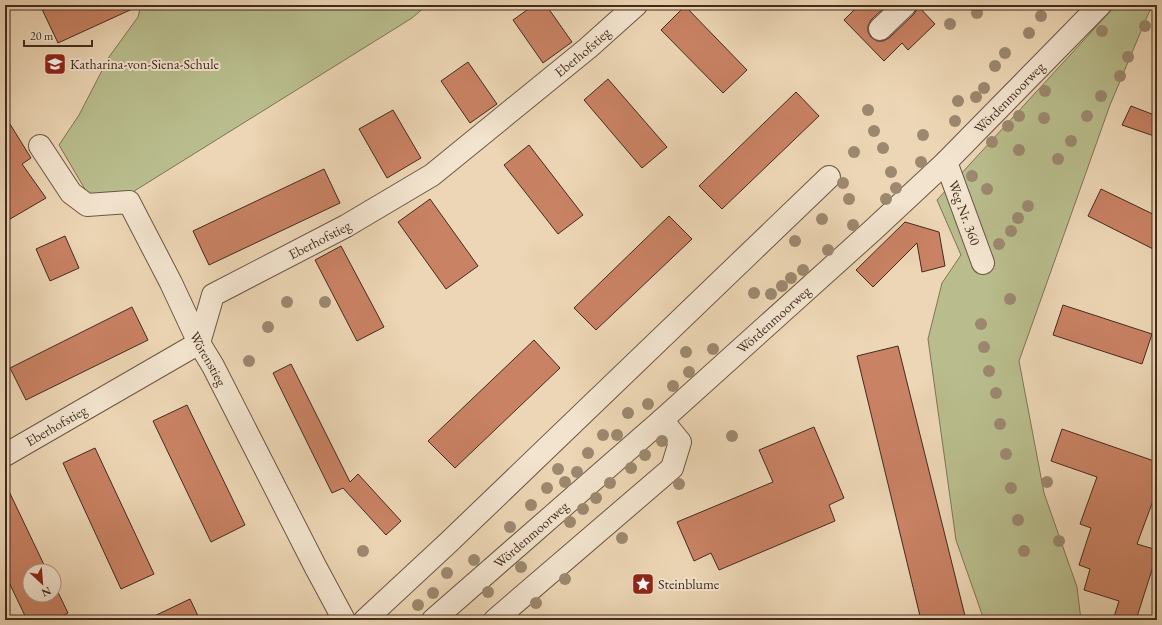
<svg xmlns="http://www.w3.org/2000/svg" width="1162" height="625" viewBox="0 0 1162 625" font-family="'EB Garamond',serif">
	<rect width="100%" height="100%" fill="#edd6b5"/>
	<filter id="stains"><feTurbulence type="fractalNoise" baseFrequency=".005" numOctaves="4"/><feColorMatrix values="0 0 0 0 .2 0 0 0 0 .09 0 0 0 0 .02 0 0 0 .5 -.17"/></filter>
	<radialGradient id="worn" r=".72"><stop offset=".6" stop-color="#630" stop-opacity="0"/><stop offset="1" stop-color="#630" stop-opacity=".3"/></radialGradient>
	<path fill="#b9bd8d" stroke="#7e7456" d="M141,5H427L412,18L99,213L59,145L79,115L109,57L138,17Z
		M1116,5H1156L1149,12L1110,105L1019,361L1044,493L1077,587L1081,620H984L956,540L928,339L942,283L961,255L937,200Z"/>
	<path fill="#c98264" stroke="#422b1f" d="M40,5H141L58,43Z
		M534,5H546L572,42L543,63L513,20Z
		M859,5H887L871,20L868,26V32L871,37L877,41H883L889,38L914,14L917,9V5L935,24L908,50L902,43L884,61L844,20Z
		M685,6L747,70L723,93L661,30Z
		M468,62L497,104L470,123L441,81Z
		M608,79L667,147L642,168L584,100Z
		M796,92L819,116L722,209L699,186Z
		M1131,106L1157,116V137L1122,125Z
		M393,110L421,158L387,178L359,129Z
		M5,116L31,158L22,164L46,198L5,222Z
		M529,145L583,215L558,234L504,165Z
		M324,169L340,203L209,265L193,231Z
		M1101,189L1157,216V251L1088,216Z
		M430,199L478,266L446,289L398,222Z
		M669,216L692,239L596,330L574,308Z
		M905,222L939,232L945,266L922,272L917,243L873,287L856,270Z
		M65,236L79,268L50,281L36,249Z
		M341,246L384,327L357,341L315,260Z
		M1063,305L1152,334L1142,364L1053,335Z
		M132,307L148,340L26,400L10,368Z
		M534,340L560,368L455,468L428,441Z
		M898,346L966,620H921L857,356Z
		M291,364L350,482L358,474L401,521L386,535L343,488L332,493L273,373Z
		M187,405L245,525L211,542L153,421Z
		M814,427L844,498L829,505L835,521L719,570L711,553L694,561L677,522L773,482L759,450Z
		M1062,429L1157,462V490L1137,544L1157,550V554L1136,620H1113L1119,601L1084,590L1090,569L1079,565L1091,528L1080,524L1097,477L1051,461Z
		M95,448L154,574L121,589L63,463Z
		M5,483L47,571H30V595H54V584L68,613L55,620H27L5,574Z
		M190,599L200,620H146Z"/>
	<g fill="none" stroke-linecap="round" stroke-linejoin="round">
		<g stroke="#6d5644" stroke-width="24">
			<g id="minor">
				<path d="M880,29L905,5"/>
				<path id="s1" d="M40,146L71,193L87,205L129,202L171,283L199,343L213,366L315,566L344,620"/>
				<path id="s2" d="M946,162L983,263"/>
				<path id="s3" d="M5,455L199,343L213,295L346,226L432,175L588,48L636,5"/>
				<path d="M365,620L449,542L829,177"/>
				<path id="s4" d="M433,620L662,420L873,230L946,162L1100,5"/>
				<path d="M495,620L672,468L680,442L662,420"/>
			</g>
		</g>
		<use href="#minor" stroke="#f3e4cf" stroke-width="22"/>
	</g>
	<g fill="#9c886f">
		<circle cx="977" cy="13" r="6"/>
		<circle cx="1041" cy="16" r="6"/>
		<circle cx="950" cy="24" r="6"/>
		<circle cx="1145" cy="26" r="6"/>
		<circle cx="1102" cy="31" r="6"/>
		<circle cx="1029" cy="33" r="6"/>
		<circle cx="1005" cy="53" r="6"/>
		<circle cx="1128" cy="57" r="6"/>
		<circle cx="995" cy="66" r="6"/>
		<circle cx="1120" cy="76" r="6"/>
		<circle cx="984" cy="88" r="6"/>
		<circle cx="1045" cy="91" r="6"/>
		<circle cx="1101" cy="96" r="6"/>
		<circle cx="976" cy="97" r="6"/>
		<circle cx="958" cy="101" r="6"/>
		<circle cx="868" cy="110" r="6"/>
		<circle cx="1019" cy="116" r="6"/>
		<circle cx="1087" cy="116" r="6"/>
		<circle cx="1044" cy="118" r="6"/>
		<circle cx="955" cy="121" r="6"/>
		<circle cx="1008" cy="126" r="6"/>
		<circle cx="874" cy="131" r="6"/>
		<circle cx="923" cy="135" r="6"/>
		<circle cx="1071" cy="141" r="6"/>
		<circle cx="992" cy="142" r="6"/>
		<circle cx="883" cy="148" r="6"/>
		<circle cx="1019" cy="150" r="6"/>
		<circle cx="854" cy="152" r="6"/>
		<circle cx="1058" cy="159" r="6"/>
		<circle cx="921" cy="162" r="6"/>
		<circle cx="891" cy="172" r="6"/>
		<circle cx="972" cy="176" r="6"/>
		<circle cx="843" cy="183" r="6"/>
		<circle cx="896" cy="188" r="6"/>
		<circle cx="987" cy="189" r="6"/>
		<circle cx="849" cy="199" r="6"/>
		<circle cx="886" cy="199" r="6"/>
		<circle cx="1028" cy="206" r="6"/>
		<circle cx="1018" cy="218" r="6"/>
		<circle cx="822" cy="219" r="6"/>
		<circle cx="853" cy="225" r="6"/>
		<circle cx="1011" cy="231" r="6"/>
		<circle cx="795" cy="241" r="6"/>
		<circle cx="999" cy="244" r="6"/>
		<circle cx="828" cy="250" r="6"/>
		<circle cx="803" cy="270" r="6"/>
		<circle cx="791" cy="278" r="6"/>
		<circle cx="782" cy="286" r="6"/>
		<circle cx="754" cy="293" r="6"/>
		<circle cx="771" cy="294" r="6"/>
		<circle cx="1010" cy="299" r="6"/>
		<circle cx="287" cy="302" r="6"/>
		<circle cx="325" cy="302" r="6"/>
		<circle cx="981" cy="324" r="6"/>
		<circle cx="268" cy="327" r="6"/>
		<circle cx="984" cy="347" r="6"/>
		<circle cx="713" cy="349" r="6"/>
		<circle cx="686" cy="352" r="6"/>
		<circle cx="249" cy="361" r="6"/>
		<circle cx="989" cy="371" r="6"/>
		<circle cx="689" cy="372" r="6"/>
		<circle cx="673" cy="386" r="6"/>
		<circle cx="996" cy="393" r="6"/>
		<circle cx="648" cy="404" r="6"/>
		<circle cx="628" cy="413" r="6"/>
		<circle cx="1000" cy="424" r="6"/>
		<circle cx="603" cy="435" r="6"/>
		<circle cx="617" cy="435" r="6"/>
		<circle cx="732" cy="436" r="6"/>
		<circle cx="662" cy="441" r="6"/>
		<circle cx="588" cy="453" r="6"/>
		<circle cx="1006" cy="454" r="6"/>
		<circle cx="645" cy="455" r="6"/>
		<circle cx="631" cy="468" r="6"/>
		<circle cx="558" cy="469" r="6"/>
		<circle cx="577" cy="472" r="6"/>
		<circle cx="565" cy="482" r="6"/>
		<circle cx="1047" cy="482" r="6"/>
		<circle cx="610" cy="483" r="6"/>
		<circle cx="679" cy="484" r="6"/>
		<circle cx="547" cy="488" r="6"/>
		<circle cx="1011" cy="488" r="6"/>
		<circle cx="596" cy="498" r="6"/>
		<circle cx="531" cy="505" r="6"/>
		<circle cx="583" cy="509" r="6"/>
		<circle cx="1018" cy="520" r="6"/>
		<circle cx="570" cy="522" r="6"/>
		<circle cx="510" cy="527" r="6"/>
		<circle cx="622" cy="538" r="6"/>
		<circle cx="1059" cy="541" r="6"/>
		<circle cx="363" cy="551" r="6"/>
		<circle cx="1024" cy="551" r="6"/>
		<circle cx="474" cy="560" r="6"/>
		<circle cx="521" cy="567" r="6"/>
		<circle cx="447" cy="573" r="6"/>
		<circle cx="565" cy="579" r="6"/>
		<circle cx="488" cy="592" r="6"/>
		<circle cx="433" cy="593" r="6"/>
		<circle cx="536" cy="603" r="6"/>
		<circle cx="418" cy="605" r="6"/>
	</g>
	<defs>
		<g id="school-square" transform="scale(1.15)"><rect x="-9" y="-9" width="18" height="18" rx="4" fill="#8f2418" stroke="#f3e4cf"/><path d="M0-5L7-2L0 1L-7-2ZM-4 1L0 2.5L4 1V4Q0 6-4 4Z" fill="#fff"/></g>
		<g id="sight-square" transform="scale(1.15)"><rect x="-9" y="-9" width="18" height="18" rx="4" fill="#8f2418" stroke="#f3e4cf"/><path d="M0-6L1.8-2.2L6-1.7L2.9 1.2L3.7 5.4L0 3.3L-3.7 5.4L-2.9 1.2L-6-1.7L-1.8-2.2Z" fill="#fff"/></g>
	</defs>
	<g fill-rule="evenodd">
		<use href="#school-square" x="55" y="64"/>
		<use href="#sight-square" x="643" y="584"/>
	</g>
	<g text-anchor="middle" dominant-baseline="central" stroke-width="4" stroke-linejoin="round" paint-order="stroke">
		<g font-size="14" fill="#422b1f" stroke="#f3e4cf">
			<text stroke="none"><textPath href="#s3" startOffset="718">Eberhofstieg</textPath></text>
			<text stroke="none"><textPath href="#s4" startOffset="778">Wördenmoorweg</textPath></text>
			<text stroke="none"><textPath href="#s2" startOffset="54">Weg Nr. 360</textPath></text>
			<text stroke="none"><textPath href="#s3" startOffset="394">Eberhofstieg</textPath></text>
			<text stroke="none"><textPath href="#s4" startOffset="454">Wördenmoorweg</textPath></text>
			<text stroke="none"><textPath href="#s1" startOffset="294">Wörenstieg</textPath></text>
			<text stroke="none"><textPath href="#s3" startOffset="59">Eberhofstieg</textPath></text>
			<text stroke="none"><textPath href="#s4" startOffset="130">Wördenmoorweg</textPath></text>
		</g>
		<g font-size="14" fill="#422b1f" stroke="#f3e4cf" text-anchor="start">
			<text x="70" y="64">Katharina-von-Siena-Schule</text>
			<text x="658" y="584">Steinblume</text>
		</g>
	</g>
	<rect width="1162" height="625" fill="none" stroke="#edd6b5" stroke-width="20"/>
	<rect x="6" y="6" width="1150" height="613" fill="none" stroke="#422b1f" stroke-width="2"/>
	<rect x="10" y="10" width="1142" height="605" fill="none" stroke="#422b1f"/>
	<g transform="translate(42 583) rotate(154)"><circle r="19" fill="#f3e4cf" stroke="#ac9a89"/>
	<path d="M0-3L7 15L0 10L-7 15Z" fill="#8f2418"/>
	<text y="-6" font-size="11" font-weight="bold" text-anchor="middle" fill="#422b1f">N</text>
	</g>
	<path d="M24 40v6h68v-6" fill="none" stroke="#422b1f" stroke-width="2"/>
	<text x="30" y="40" font-size="12" fill="#422b1f" stroke="#f3e4cf" stroke-width="3" paint-order="stroke">20 m</text>
	<rect width="100%" height="100%" filter="url(#stains)"/>
	<rect width="100%" height="100%" fill="url(#worn)"/>
</svg>
